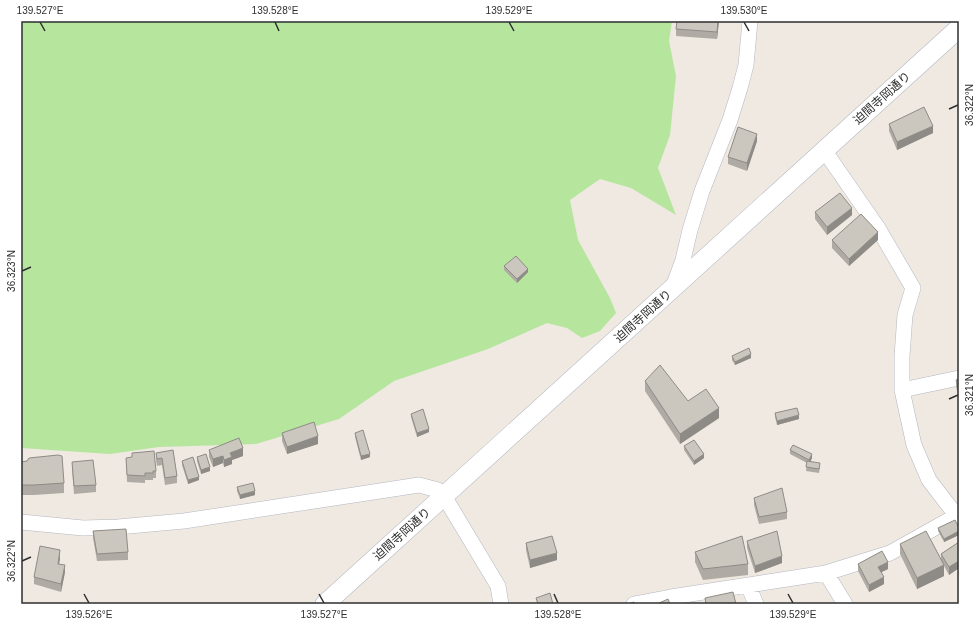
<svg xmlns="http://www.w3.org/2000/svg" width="980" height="625" viewBox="0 0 980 625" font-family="Helvetica,'Noto Sans JP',sans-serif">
	<rect width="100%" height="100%" fill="#efe9e1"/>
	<path fill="#b6e59e" d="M21,21H672L669,41L676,76L670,135L658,168L676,215L631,188L600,179L570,200L578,240L610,298L616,313L600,331L582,338L567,328L547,323L488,349L394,381L339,419L256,444L159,447L110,454L21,448Z"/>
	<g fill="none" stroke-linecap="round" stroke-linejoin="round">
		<g stroke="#b4b7c1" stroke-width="16">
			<path id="minor" d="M824,150L878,228L913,288L905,315L902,356V390L914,445L929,480L959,519
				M673,287L683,260L690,230L702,191L730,120L740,88L746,65L750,21
				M902,390L959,378
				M21,522L83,528L118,527L184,521L419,485L438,490L444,496L498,586L501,604
				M826,573L845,604
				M748,585L756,604
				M634,604L671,597L826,573L890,553L956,516"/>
		</g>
		<g stroke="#b4b7c1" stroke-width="20">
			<path id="tertiary" d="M325,604L959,28"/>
		</g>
		<use href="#minor" stroke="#fff" stroke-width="15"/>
		<use href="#tertiary" stroke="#fff" stroke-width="19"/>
	</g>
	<path fill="#afaba4" d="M719,21L717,39L676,36V29Z
		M889,124L933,133L897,150L889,131Z
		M757,141L747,171L728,164V157Z
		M815,212L852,215L827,235L815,219Z
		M832,240H878L849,266L832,248Z
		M504,266L528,272L517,283L504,270Z
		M732,356L751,358L735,365L732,360Z
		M959,379V397L956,387V380Z
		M645,381L719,418L680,444L645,391Z
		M775,413L799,419L777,425L775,417Z
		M411,414L429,432L417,437L411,417Z
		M282,433L318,444L287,454L282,441Z
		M355,433L370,457L361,460L355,437Z
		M684,446L704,458L694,465L684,450Z
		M173,450L177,476V483L165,485L162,465L157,466L156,460V453Z
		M209,450L243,456L232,460V464L224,467L223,463L213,467L209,457Z
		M790,450L812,458L810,462L820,467L819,473L806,471L807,463L790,454Z
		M132,453L156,471V478H153V480H145V483L127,482L126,458L132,457Z
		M197,457L210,471L201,474L197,461Z
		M27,461L64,483V493L34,495H21V462Z
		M182,461L199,480L188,484L182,465Z
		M72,462L96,485V492L74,494L72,469Z
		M237,487L255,495L240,499L237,491Z
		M754,498L787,512V519L759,524L754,505Z
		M938,528H959V535L944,542L938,531Z
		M93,531L128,552V560L97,561L93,538Z
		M747,541L782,563L755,573L747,548Z
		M959,542V568L949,575L944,566V576L917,589L900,554V544L941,559V554Z
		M526,543L557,560L530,568L526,550Z
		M695,552L748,564V575L703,580L695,562Z
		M60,558L59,564L65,572L61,592L34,584V577Z
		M858,564L888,569L881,572L884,584L869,592L858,571Z"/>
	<path fill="#8e8b86" d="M718,21H719L717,39V32Z
		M933,126V133L897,150V142Z
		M757,134V141L747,171V163Z
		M852,208V215L827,235V227Z
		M878,232V240L849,266V259Z
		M528,269V272L517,283V279Z
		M751,354V358L735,365V362Z
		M719,408V418L680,444V434Z
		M799,415V419L777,425V421Z
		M429,429V432L417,437V433Z
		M318,436V444L287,454V447Z
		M243,448V456L232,460V464L224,467V460L230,453Z
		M370,454V457L361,460V456Z
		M704,454V458L694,465V461Z
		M812,454V458L809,464V460Z
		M223,456V463L213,467V459Z
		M210,467V471L201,474V470Z
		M199,477V480L188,484V480Z
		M255,491V495L240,499V495Z
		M959,531V535L944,542V539Z
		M60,550V558L58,571V564Z
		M557,553V560L530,568V560Z
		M782,556V563L755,573V566Z
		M959,561V568L949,575V567Z
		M888,562V569L878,574V567Z
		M65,565V572L61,592V584Z
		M944,565V576L917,589V578Z
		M884,577V584L869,592V585Z"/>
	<path fill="#cbc7bf" stroke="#8e8b86" d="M677,21H718L717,32L676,29Z
		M924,107L933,126L897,142L889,124Z
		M738,127L757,134L747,163L728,157Z
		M840,193L852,208L827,227L815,212Z
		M861,214L878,232L849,259L832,240Z
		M516,256L528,269L517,279L504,266Z
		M749,348L751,354L735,362L732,356Z
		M660,365L688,401L706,389L719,408L680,434L645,381Z
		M959,379V390L956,380Z
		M797,408L799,415L777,421L775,413Z
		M423,409L429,429L417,433L411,414Z
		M314,422L318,436L287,447L282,433Z
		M363,430L370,454L361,456L355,433Z
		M239,438L243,448L230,453L232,457L224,460L223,456L213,459L209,450Z
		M694,440L704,454L694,461L684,446Z
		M793,445L812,454L809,460L790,450Z
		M173,450L177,476L165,478L162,458L157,459L156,453Z
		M154,451L156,471H153V473H145V476L127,475L126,458L132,457V453Z
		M206,454L210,467L201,470L197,457Z
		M58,455L62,456L64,483L34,485H21V462L27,461L29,458Z
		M193,457L199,477L188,480L182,461Z
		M93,460L96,485L74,486L72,462Z
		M807,461L820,463L819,469L806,467Z
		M253,483L255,491L240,495L237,487Z
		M782,488L787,512L759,517L754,498Z
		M955,520L959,528V531L944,539L938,528Z
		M126,529L128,552L97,554L93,531Z
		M777,531L782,556L755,566L747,541Z
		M926,531L944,565L917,578L900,544Z
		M552,536L557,553L530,560L526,543Z
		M742,536L748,564L703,569L695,552Z
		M959,542V561L949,567L941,554Z
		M40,546L60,550L58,564L65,565L61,584L34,577Z
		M882,551L888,562L878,567L884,577L869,585L858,564Z
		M733,592L736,604H706L705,598Z
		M550,593L553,604H538L536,598Z
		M668,599L670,604H657Z
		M634,602L635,604H628Z"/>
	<path fill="none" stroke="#2e2e2e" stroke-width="1.5" d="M40,22L45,31M275,22L279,31M509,22L514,31M744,22L749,31M949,109L958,105M22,271L31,267M949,399L958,395M22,561L31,557M84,594L89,603M319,594L324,603M554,594L558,603M788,594L793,603"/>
	<g text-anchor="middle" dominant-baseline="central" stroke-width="3" stroke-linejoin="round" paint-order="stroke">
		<g font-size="12" fill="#2e2e2e" stroke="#fff">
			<text transform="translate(882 98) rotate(-42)">迫間寺岡通り</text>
			<text transform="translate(643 316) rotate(-42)">迫間寺岡通り</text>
			<text transform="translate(402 534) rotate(-42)">迫間寺岡通り</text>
		</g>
	</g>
	<rect width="980" height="625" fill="none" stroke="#ffffff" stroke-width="44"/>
	<rect x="22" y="22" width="936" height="581" fill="none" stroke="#2e2e2e" stroke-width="1.5"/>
	<g font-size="10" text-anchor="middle" fill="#2e2e2e">
		<text x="40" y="14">139.527°E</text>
		<text x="275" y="14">139.528°E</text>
		<text x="509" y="14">139.529°E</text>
		<text x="744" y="14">139.530°E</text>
		<text transform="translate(969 105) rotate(-90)" y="4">36.322°N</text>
		<text transform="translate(11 271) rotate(-90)" y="4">36.323°N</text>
		<text transform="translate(969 395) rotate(-90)" y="4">36.321°N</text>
		<text transform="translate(11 561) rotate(-90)" y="4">36.322°N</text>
		<text x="89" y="618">139.526°E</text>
		<text x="324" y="618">139.527°E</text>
		<text x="558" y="618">139.528°E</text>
		<text x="793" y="618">139.529°E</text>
	</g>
</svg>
